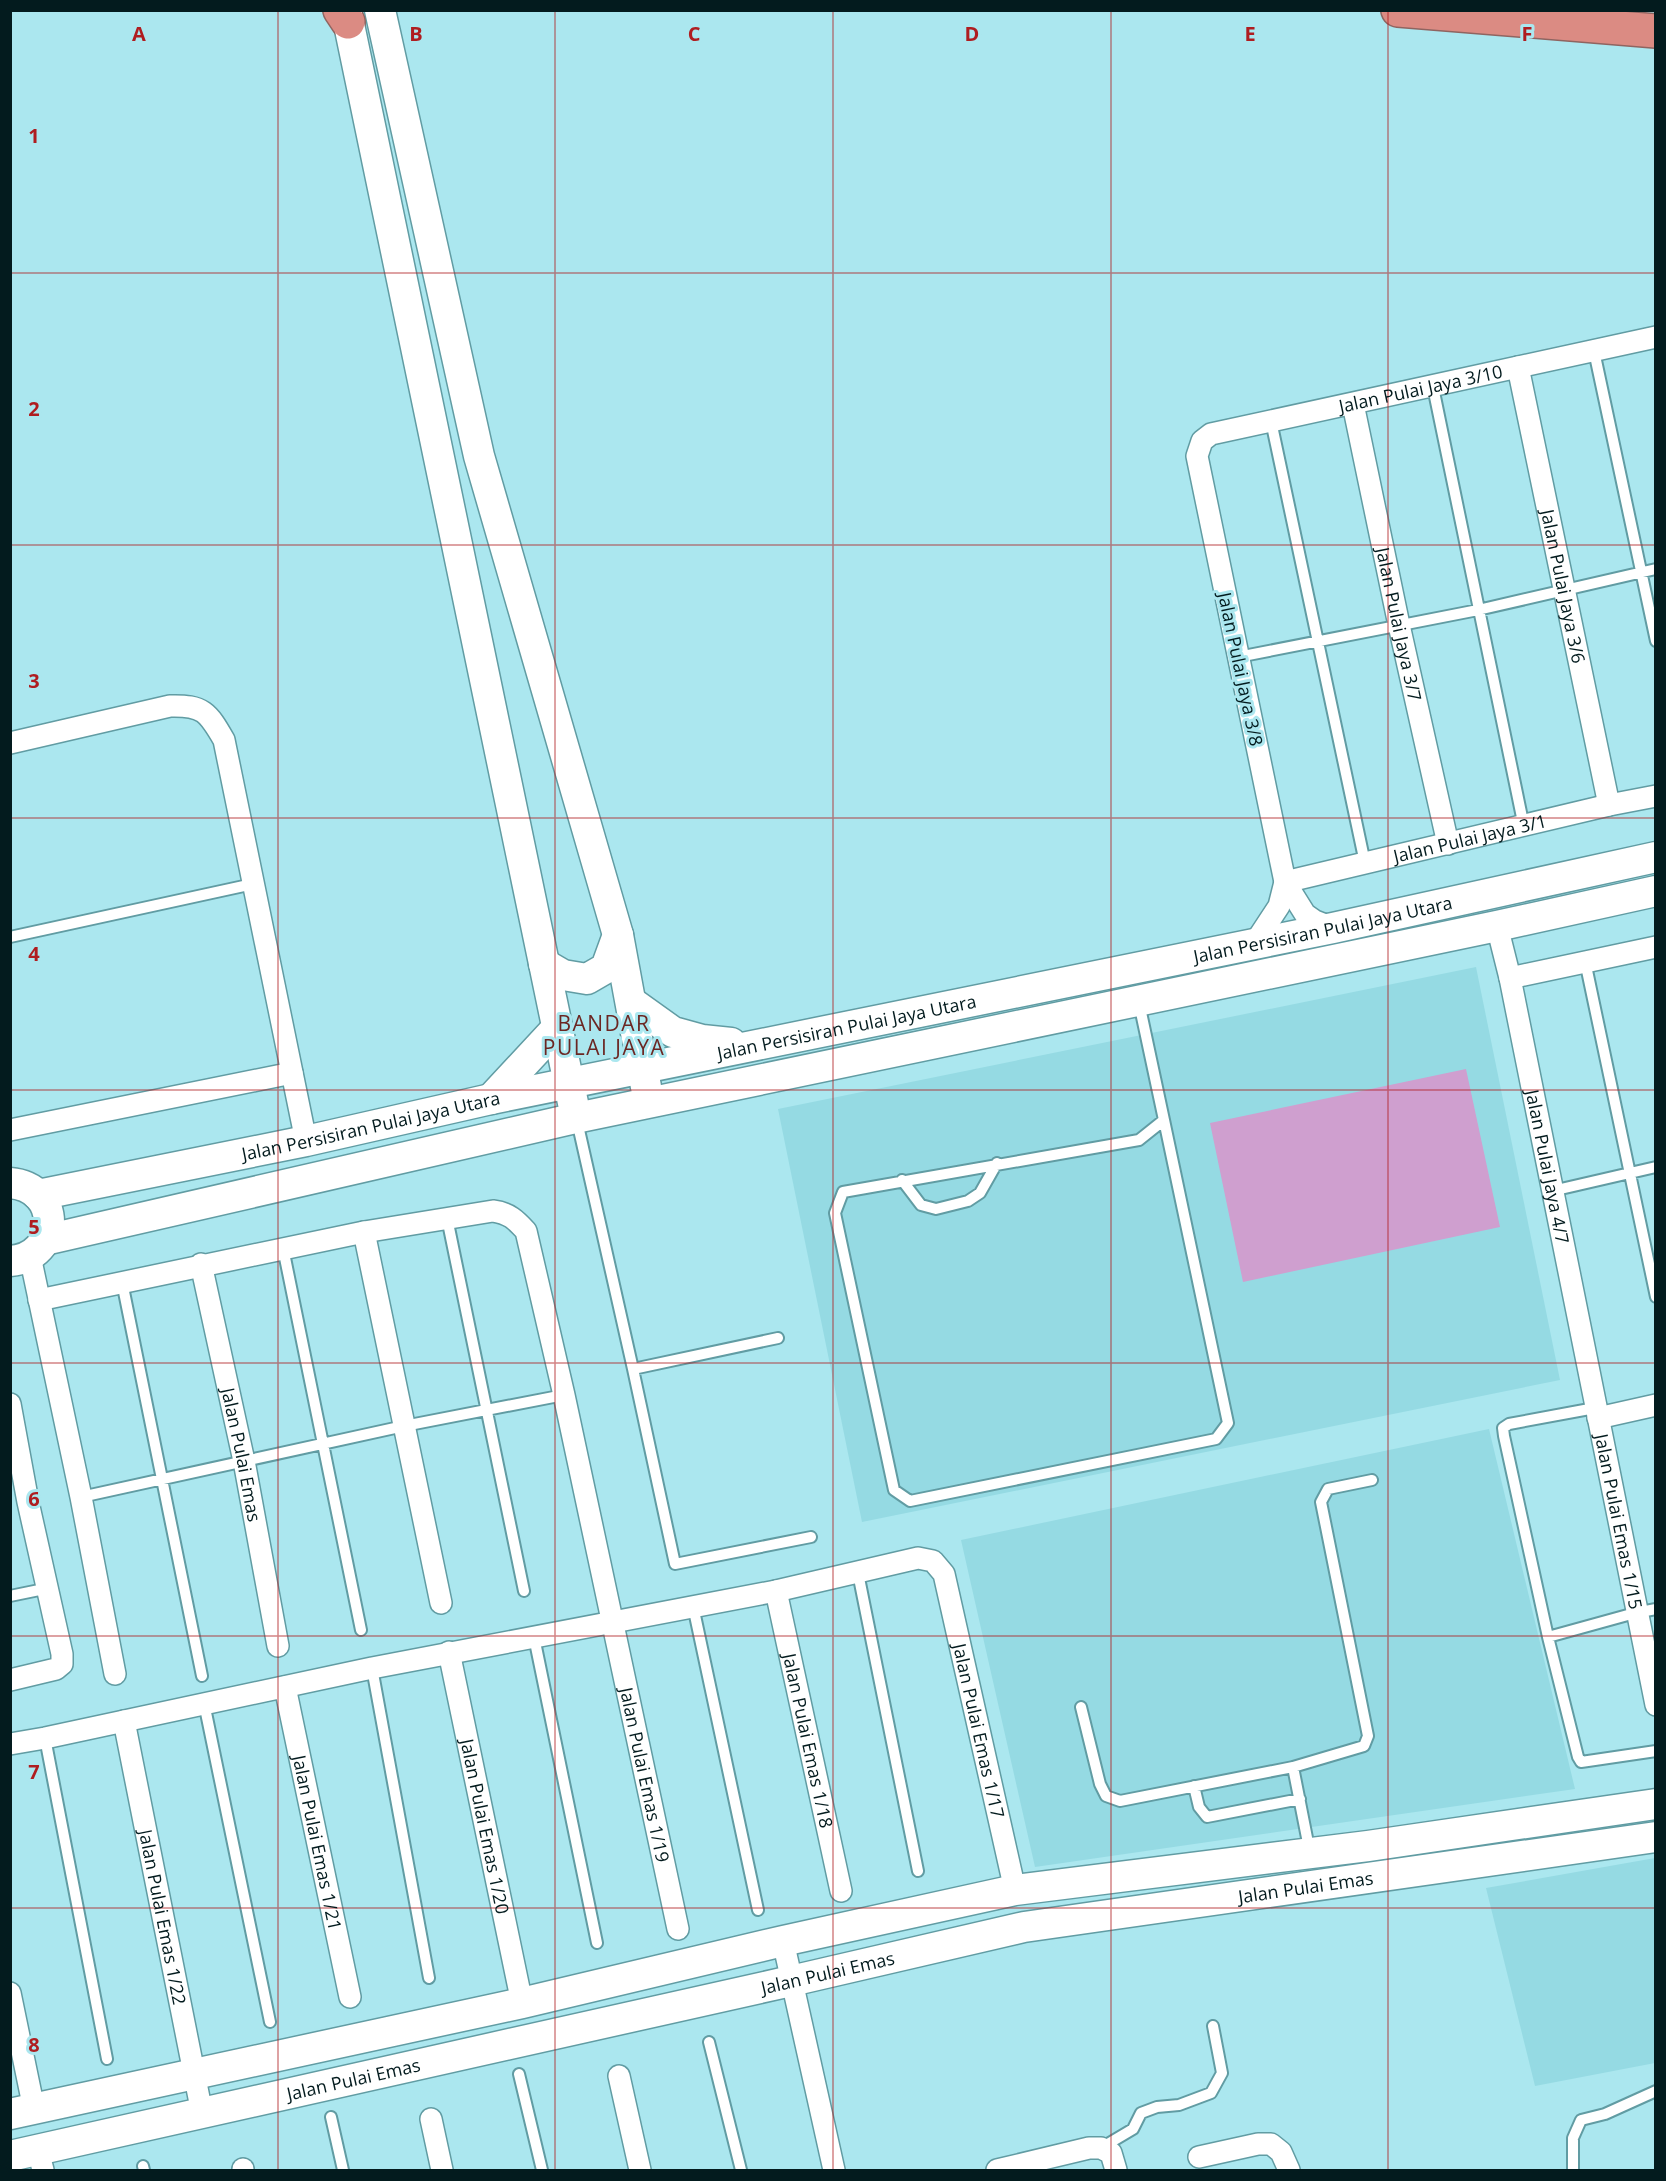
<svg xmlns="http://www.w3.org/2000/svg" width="1666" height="2181" viewBox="0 0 1666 2181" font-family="'Open Sans',sans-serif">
	<rect width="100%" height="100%" fill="#abe7ef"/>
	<path fill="#95dae3" d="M1476,967L1560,1380L862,1522L778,1109Z
		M1489,1429L1575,1789L1035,1867L961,1540Z
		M1655,1858V2063L1535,2086L1486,1888Z"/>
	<path fill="#cf9fcf" d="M1466,1069L1500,1227L1243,1282L1210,1123Z"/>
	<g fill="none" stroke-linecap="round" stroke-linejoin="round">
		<g stroke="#619ca3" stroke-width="14">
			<path id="lane" d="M1594,351L1656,641
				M1433,387L1524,827
				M1271,421L1365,863
				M1238,657L1478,610L1656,569
				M10,937L253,884
				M1585,961L1656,1297
				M1139,1003L1164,1120L1139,1140L843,1192L835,1213L894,1490L910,1501L1216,1439L1228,1423L1164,1120
				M577,1121L633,1369L675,1564L811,1537
				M902,1180L921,1205L936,1209L968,1201L980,1193L997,1163
				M1552,1191L1656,1167
				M447,1218L524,1591
				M283,1248L361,1630
				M122,1282L202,1676
				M633,1369L778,1338
				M1595,1408L1509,1424L1503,1428L1504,1436L1548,1637L1578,1757L1581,1762L1588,1761L1656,1751
				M81,1497L404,1426L564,1395
				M858,1573L918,1871
				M10,1596L49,1588
				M693,1606L758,1910
				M534,1637L597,1943
				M1548,1637L1635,1613L1656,1609
				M372,1668L429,1978
				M204,1703L270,2022
				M1081,1707L1100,1784L1106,1796L1120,1801L1293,1767
				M45,1738L107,2059
				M1194,1786L1199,1807L1207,1817L1300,1799
				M1310,1853L1293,1767L1364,1746L1368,1736L1321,1502L1328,1489L1372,1480
				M709,2042L741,2170
				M519,2074L542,2170
				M331,2117L343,2170
				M1101,2148L1133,2129L1141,2113L1157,2107L1179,2105L1211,2093L1222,2073L1213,2026
				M143,2166L144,2170
				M1573,2170V2138L1581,2120L1605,2114L1656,2091"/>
		</g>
		<g stroke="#619ca3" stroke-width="24">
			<g id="street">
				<path id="s1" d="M1518,367L1609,805"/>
				<path id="s2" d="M1353,404L1399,625L1448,844"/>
				<path d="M10,743L170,706C203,705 208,712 224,740L306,1141"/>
				<path id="s3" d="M1285,882L1609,805L1656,796"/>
				<path id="s4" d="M1497,926L1510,978L1656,1705"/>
				<path id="s5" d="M1333,928L1315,921L1305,914L1285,882L1197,456L1202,441L1211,434L1656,337"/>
				<path d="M1254,944L1279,906L1285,882"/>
				<path d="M1510,978L1656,947"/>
				<path d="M10,1130L292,1073"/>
				<path d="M364,1232L441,1603"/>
				<path d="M30,1256L81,1497L115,1674"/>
				<path id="s6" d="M201,1264L244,1461L278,1646"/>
				<path id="s7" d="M39,1300L364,1232L493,1211C509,1213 516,1220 526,1231L564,1395L678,1929"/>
				<path d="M10,1404L28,1502L62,1654V1664L56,1669L10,1680"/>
				<path d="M1598,1418L1656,1405"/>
				<path id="s8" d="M776,1591L841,1891"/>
				<path id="s9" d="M449,1652L522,2003"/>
				<path id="s10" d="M285,1687L350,1997"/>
				<path id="s11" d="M124,1721L202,2113"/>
				<path id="s12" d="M10,1744L45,1738L372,1668L776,1591L918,1558L933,1561L944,1574L1015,1890"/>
				<path d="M783,1941L834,2170"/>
				<path d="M10,1993L34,2109"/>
				<path d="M619,2076L640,2170"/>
				<path d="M431,2119L442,2170"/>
				<path d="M38,2150L43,2170"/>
				<path d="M1199,2157L1258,2144H1271L1281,2152L1289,2170"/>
				<path d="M243,2169V2170"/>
				<path d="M997,2170L1089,2148H1101L1111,2153L1116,2170"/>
			</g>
		</g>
		<g stroke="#619ca3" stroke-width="33">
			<g id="secondary">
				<path d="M346,10L573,1103"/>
				<path d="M380,10L479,456L618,935L646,1087"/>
				<path d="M544,964L563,975L587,979L606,968L618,935"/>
				<path d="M631,1002L673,1032L702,1040L731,1043"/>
				<path d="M491,1099L557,1028"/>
				<path d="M10,1183C62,1187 62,1257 10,1261"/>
				<path id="s13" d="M38,1195L306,1141L491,1099L1333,928L1656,857"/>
				<path d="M45,1240L576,1118L1497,926L1656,891"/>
				<path d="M10,2114L522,2003L783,1941L1015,1890L1368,1846L1656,1804"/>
				<path id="s14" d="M10,2156L791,1981L1024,1927L1656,1837"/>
			</g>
		</g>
		<g stroke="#8f6460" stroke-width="36">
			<path id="highway" d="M340,10L348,22
				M1398,10L1656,31"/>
		</g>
		<use href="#lane" stroke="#fff" stroke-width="10"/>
		<use href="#street" stroke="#fff" stroke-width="21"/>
		<use href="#secondary" stroke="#fff" stroke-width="30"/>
		<use href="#highway" stroke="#db8b83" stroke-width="33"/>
	</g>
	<path fill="none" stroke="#af1d20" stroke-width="1.5" stroke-opacity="0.55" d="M278,10V2170M555,10V2170M833,10V2170M1111,10V2170M1388,10V2170M10,273H1656M10,545H1656M10,818H1656M10,1090H1656M10,1363H1656M10,1636H1656M10,1908H1656"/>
	<g text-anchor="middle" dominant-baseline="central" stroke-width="6" stroke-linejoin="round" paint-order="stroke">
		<g font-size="18" fill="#031b1e" stroke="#abe7ef">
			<text stroke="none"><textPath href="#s5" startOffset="746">Jalan Pulai Jaya 3/10</textPath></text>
			<text stroke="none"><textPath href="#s1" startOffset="224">Jalan Pulai Jaya 3/6</textPath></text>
			<text stroke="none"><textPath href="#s2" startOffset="225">Jalan Pulai Jaya 3/7</textPath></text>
			<text transform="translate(1241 669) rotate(78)">Jalan Pulai Jaya 3/8</text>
			<text stroke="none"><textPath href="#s3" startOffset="190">Jalan Pulai Jaya 3/1</textPath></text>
			<text stroke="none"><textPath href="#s13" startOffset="1312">Jalan Persisiran Pulai Jaya Utara</textPath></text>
			<text stroke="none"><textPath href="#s13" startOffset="826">Jalan Persisiran Pulai Jaya Utara</textPath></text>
			<text stroke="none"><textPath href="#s13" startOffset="340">Jalan Persisiran Pulai Jaya Utara</textPath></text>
			<text stroke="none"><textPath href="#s4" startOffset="246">Jalan Pulai Jaya 4/7</textPath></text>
			<text stroke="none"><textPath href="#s6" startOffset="195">Jalan Pulai Emas</textPath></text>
			<text stroke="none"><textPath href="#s4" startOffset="608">Jalan Pulai Emas 1/15</textPath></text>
			<text stroke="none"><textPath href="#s12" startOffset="1120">Jalan Pulai Emas 1/17</textPath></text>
			<text stroke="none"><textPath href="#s8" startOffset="153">Jalan Pulai Emas 1/18</textPath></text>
			<text stroke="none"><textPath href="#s7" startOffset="1059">Jalan Pulai Emas 1/19</textPath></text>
			<text stroke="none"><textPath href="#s9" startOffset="178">Jalan Pulai Emas 1/20</textPath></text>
			<text stroke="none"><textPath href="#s10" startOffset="159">Jalan Pulai Emas 1/21</textPath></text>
			<text stroke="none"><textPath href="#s14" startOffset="1324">Jalan Pulai Emas</textPath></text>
			<text stroke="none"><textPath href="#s11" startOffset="200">Jalan Pulai Emas 1/22</textPath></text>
			<text stroke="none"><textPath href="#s14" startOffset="838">Jalan Pulai Emas</textPath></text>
			<text stroke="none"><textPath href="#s14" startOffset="352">Jalan Pulai Emas</textPath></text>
		</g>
		<g font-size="21" letter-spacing="1.5" fill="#6b2622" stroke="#abe7ef">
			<text x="604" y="1023">BANDAR<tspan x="604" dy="24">PULAI JAYA</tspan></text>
		</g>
	</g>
	<g font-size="20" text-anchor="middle" font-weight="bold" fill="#af1d20" stroke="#abe7ef" stroke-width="6" stroke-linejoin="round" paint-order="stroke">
		<text x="139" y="41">A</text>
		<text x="416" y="41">B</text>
		<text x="694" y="41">C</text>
		<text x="972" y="41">D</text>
		<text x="1250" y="41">E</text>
		<text x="1527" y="41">F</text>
		<text x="34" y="143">1</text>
		<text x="34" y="416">2</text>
		<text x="34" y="688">3</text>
		<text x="34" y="961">4</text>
		<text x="34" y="1234">5</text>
		<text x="34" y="1506">6</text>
		<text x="34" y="1779">7</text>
		<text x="34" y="2052">8</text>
	</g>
	<rect width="1666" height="2181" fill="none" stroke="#031b1e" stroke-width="24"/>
</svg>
